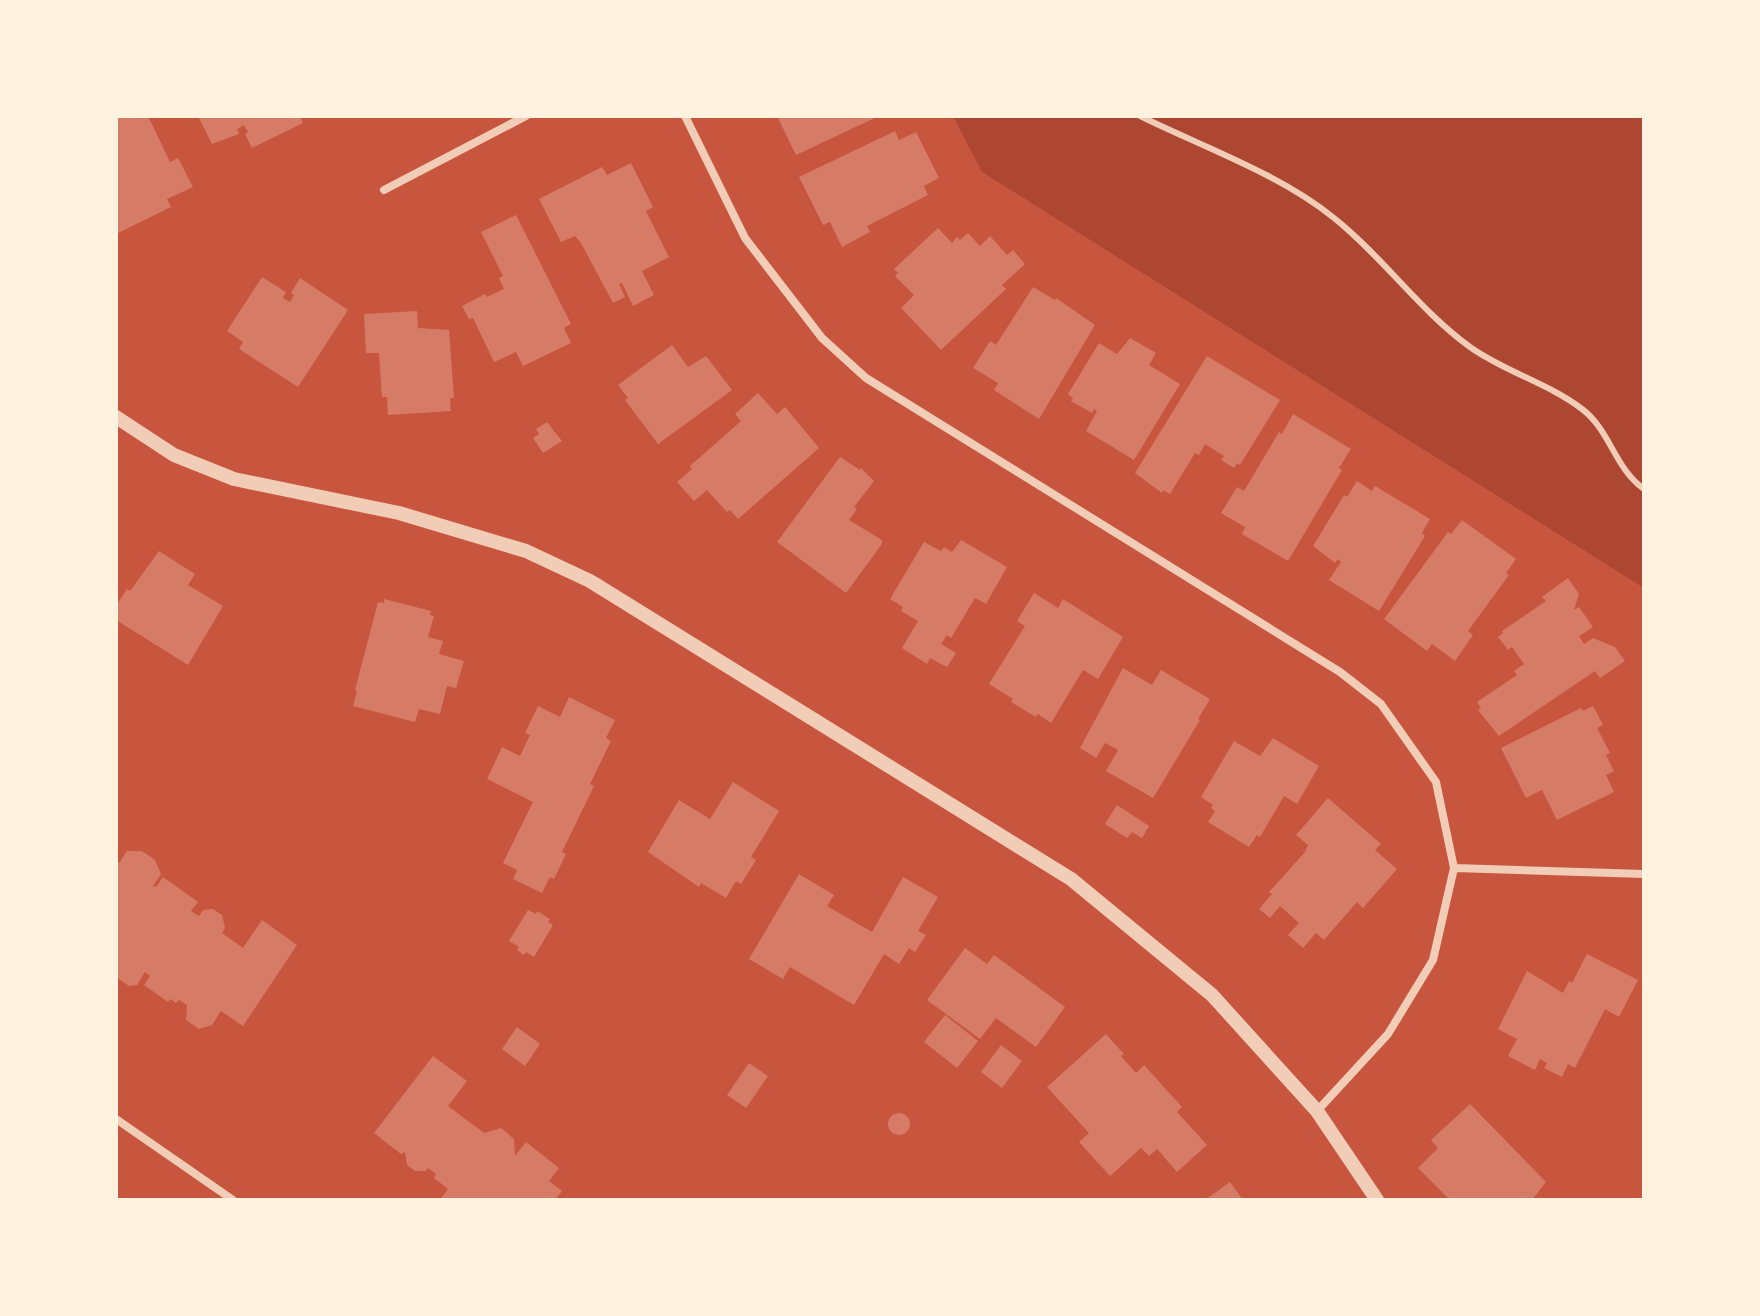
<svg xmlns="http://www.w3.org/2000/svg" width="1760" height="1316" viewBox="0 0 1760 1316" font-family="'Fira Sans Condensed',sans-serif">
	<rect width="100%" height="100%" fill="#c8553d"/>
	<path fill="#ae4732" d="M953,116H1644V588L982,172Z"/>
	<path fill="#d67c66" d="M116,116H148L170,162L178,158L193,187L167,199L171,207L116,234Z
		M198,116H300L303,123L252,148L245,134L248,132L244,125L237,129L239,134L212,144Z
		M777,116H879L796,155Z
		M895,131L899,140L916,132L939,178L924,186L928,195L867,226L870,232L842,247L830,222L823,225L799,177Z
		M631,163L653,207L646,211L669,257L642,271L654,295L633,306L622,283L619,284L625,297L613,303L581,243L575,236L561,242L539,199L602,167L607,175Z
		M516,215L571,324L564,328L571,343L523,366L516,352L494,362L473,318L469,319L462,306L485,294L487,297L504,289L499,278L503,276L481,232Z
		M938,228L952,243L957,237L960,240L968,233L980,246L990,236L1007,255L1013,250L1025,264L1002,285L1006,289L941,350L901,308L914,295L895,276L898,273L894,269Z
		M262,277L286,292L283,298L290,302L294,295L291,293L300,278L348,310L298,387L239,349L243,342L227,331Z
		M1033,287L1055,300L1056,298L1095,325L1039,419L994,390L998,383L973,368L990,341L996,345Z
		M417,311L418,328L449,330L454,398H450L451,411L388,415L387,397H382L379,353H366L364,314Z
		M1130,338L1156,353L1149,365L1180,384L1134,460L1086,431L1097,411L1094,409L1092,413L1071,401L1073,398L1068,394L1099,343L1117,354Z
		M672,345L688,367L706,356L732,390L658,444L625,400L628,398L618,385Z
		M1207,356L1280,400L1240,465L1237,463L1234,468L1221,460L1224,456L1205,444L1199,455L1195,453L1170,494L1163,490L1162,493L1135,473Z
		M758,393L777,414L785,407L819,448L738,519L730,510L727,512L707,490L694,501L677,482L692,469L690,466L741,421L735,414Z
		M1293,414L1351,449L1339,468L1342,470L1288,561L1242,534L1245,527L1221,513L1237,487L1244,491L1279,432L1282,434Z
		M547,422L562,441L543,453L533,438L539,434L536,429Z
		M840,457L860,470L861,468L874,481L854,507L857,509L849,520L882,540V544L846,593L777,542Z
		M1357,481L1372,491L1375,486L1430,519L1422,533L1425,536L1379,611L1329,580L1341,562L1338,559L1335,563L1313,546L1344,495L1347,497Z
		M1462,520L1516,559L1506,573L1509,575L1468,631L1473,635L1455,661L1432,644L1427,651L1384,619L1448,532L1451,534Z
		M961,540L1007,567L986,604L975,598L951,638L947,635L941,644L956,653L947,667L930,658L927,664L902,648L918,621L901,611L903,607L890,599L924,542L941,551L944,547L952,552Z
		M159,551L195,574L188,585L223,606L188,665L116,620V606L127,589L130,591Z
		M1568,578L1579,594L1574,610L1579,607L1593,627L1579,636L1584,644L1593,638L1615,647L1625,661L1600,678L1595,671L1499,736L1478,710L1481,708L1477,702L1517,675L1514,671L1524,664L1512,647L1508,650L1498,637L1503,633L1502,631L1546,601L1542,597Z
		M1034,593L1058,608L1063,599L1123,637L1098,679L1083,670L1051,723L1038,714L1036,717L1011,702L1013,699L989,684L1025,626L1017,621Z
		M384,599L431,611L430,615L434,616L428,637L443,641L439,654L464,661L456,688L447,686L440,714L419,709L415,722L353,706L357,691L355,690L378,602L384,603Z
		M1123,668L1152,685L1161,670L1210,699L1198,719L1200,720L1153,798L1106,771L1118,750L1105,743L1096,758L1080,748Z
		M569,697L615,720L606,738L611,741L590,784L594,786L562,852L566,854L554,879L550,877L542,893L513,879L517,870L503,863L533,802L487,779L502,747L520,756L530,735L525,733L538,706L560,717Z
		M1593,706L1603,725L1597,728L1610,753L1606,755L1614,771L1606,775L1614,792L1557,820L1542,790L1526,798L1501,748L1581,708L1583,711Z
		M1273,738L1319,766L1297,804L1284,796L1260,837L1257,835L1249,847L1208,822L1215,811L1211,808L1213,805L1201,797L1234,741L1260,756Z
		M733,782L779,811L751,857L756,860L741,884L736,881L726,898L701,883L699,887L648,852L679,800L710,819Z
		M1328,798L1381,844L1375,850L1397,869L1363,908L1357,902L1324,940L1316,933L1303,948L1288,935L1299,923L1280,906L1270,918L1259,909L1272,894L1269,892L1305,852L1308,845L1296,835Z
		M1117,805L1149,826L1142,838L1132,832L1127,838L1105,824Z
		M127,851H142L155,860L161,874L153,886L156,887L163,877L198,902L191,911L199,916L203,910L213,909L222,915L225,928L222,933L243,948L262,920L297,945L243,1026L221,1011L212,1025L199,1029L186,1020L187,1005L179,1000L176,1003L170,999L168,1002L144,985L150,976L145,972L137,985L129,986L116,977V860L119,863Z
		M799,874L834,895L827,906L872,932L903,877L938,897L918,931L926,935L915,952L909,948L899,964L884,954L854,1005L790,967L783,979L749,959Z
		M528,910L536,914L537,911L550,919L548,922L553,925L534,957L526,952L524,955L517,950L519,947L509,941Z
		M965,948L987,964L994,955L1065,1007L1036,1047L996,1018L980,1039L927,1000Z
		M1587,954L1638,980L1619,1017L1605,1009L1575,1068L1568,1064L1562,1077L1544,1068L1547,1063L1540,1059L1535,1070L1508,1056L1517,1039L1498,1029L1527,971L1563,993L1569,981L1572,983Z
		M945,1015L978,1041L957,1068L924,1042Z
		M517,1027L540,1044L525,1066L502,1049Z
		M1106,1034L1124,1054L1121,1056L1136,1073L1144,1065L1182,1107L1177,1112L1207,1145L1177,1172L1157,1149L1149,1156L1141,1148L1110,1176L1079,1142L1089,1133L1047,1087Z
		M1001,1045L1022,1061L1002,1088L981,1072Z
		M433,1056L467,1081L448,1106L484,1133L501,1128L514,1139L515,1156L526,1142L559,1168L549,1181L562,1191L555,1200H440L448,1189L434,1178L436,1174L428,1168L426,1171H415L407,1165L405,1152L401,1154L374,1133Z
		M749,1063L768,1076L746,1108L727,1095Z
		M1470,1104L1546,1182L1532,1200H1450L1418,1168L1438,1148L1431,1140Z
		M888 1124a11 11 0 1 1 22 0a11 11 0 1 1-22 0Z
		M1230,1182L1243,1200H1205Z"/>
	<g fill="none" stroke-linecap="round" stroke-linejoin="round">
		<path stroke="#f1ccb7" stroke-width="6" d="M1140,116C1203,147 1280,174 1334,218C1383,257 1419,310 1470,347C1505,372 1548,383 1582,409C1610,430 1615,469 1644,489"/>
		<path stroke="#f1ccb7" stroke-width="8" d="M685,116L745,238L822,338L866,378L1340,672L1381,704L1436,782L1454,868L1433,960L1388,1034L1317,1111
			M384,190L526,116
			M1454,868L1644,874
			M116,1119L233,1200"/>
		<path stroke="#f1ccb7" stroke-width="14" d="M116,417L174,455L234,479L399,513L526,551L590,581L1071,879L1212,995L1317,1111L1377,1200"/>
	</g>
	<rect width="1760" height="1316" fill="none" stroke="#fff3e0" stroke-width="236"/>
</svg>
